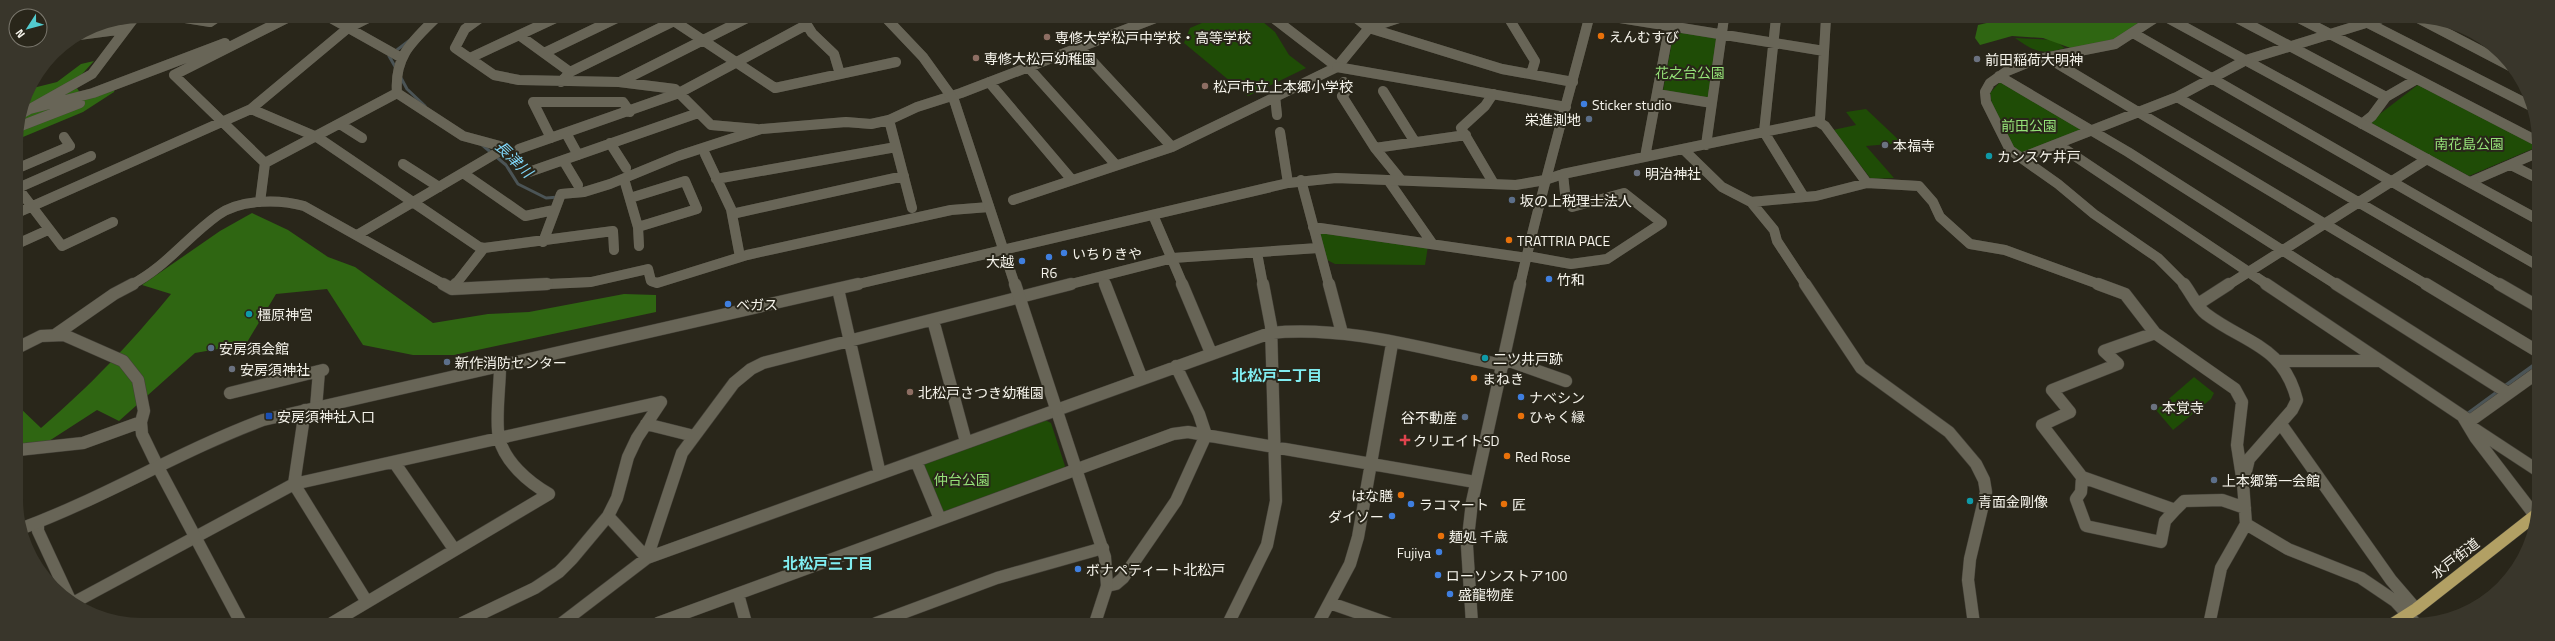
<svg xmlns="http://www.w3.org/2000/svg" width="2555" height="641" viewBox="0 0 2555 641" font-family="'Titillium Web','Noto Sans JP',sans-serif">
	<rect width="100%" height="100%" fill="#29261a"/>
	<path fill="#1f4c06" d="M1216,17H1257L1275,32L1289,55L1306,68L1248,96L1184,43L1190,28Z
		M1674,31L1715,36L1718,39L1709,99L1663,91Z
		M2015,38L2054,40L2065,48C2041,55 2035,52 2015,38Z
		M2000,82L2088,130L2022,154L2016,151L1993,110L1990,93Z
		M2419,84L2537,143V147L2469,176L2368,123Z
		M1866,109L1902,143L1866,146L1894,178L1871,179L1833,130L1856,125L1846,112Z
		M1324,231L1428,246L1425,265L1335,264L1325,259L1318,234Z
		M2194,377L2214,393L2211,399L2173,430L2156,410Z
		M1043,419L1051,423L1065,466L1063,470L948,514L942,512L923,468L925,462Z"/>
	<path fill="#2f6612" d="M2008,18H2145L2113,41L2076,50L2043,38L2012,36L1980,45L1975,38L1978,25Z
		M94,61L74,83L83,98L115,88L114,92L83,112L23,137L17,133L29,89L57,82L81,64Z
		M252,213L288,230L328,257L355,267L433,323L488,314L529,312L624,294L656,295V312L454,355H413L363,345L327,289L276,294L246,344L195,353L119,421L97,410L49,441L18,444V406L41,428C91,385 129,345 171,294L142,285L220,231Z"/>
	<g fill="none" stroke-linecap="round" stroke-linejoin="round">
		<path stroke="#4b5456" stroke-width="3" d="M397,70L389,56L410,40
			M400,76L407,89L425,106
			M481,144L506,165L518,184L546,198L559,197"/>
		<path stroke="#4b5456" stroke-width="4" d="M2505,386L2537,363
			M2466,415L2496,393"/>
		<g stroke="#444138" stroke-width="10">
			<path id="minor-far1" d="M181,16L179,17L210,22L219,16
				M327,16L400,57
				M483,16L465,29L455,48L494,75L519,80L619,82L675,89L711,125L757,129
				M802,17L812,33L834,54L840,74
				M1272,17L1337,67
				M1355,17L1369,28L1502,69L1573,82
				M1508,17L1535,61L1531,74
				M1620,18L1824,51
				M1776,18L1764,132L1804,197
				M2155,18L2115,44L2034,60L2007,71L1990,83L1985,92L1986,102L2010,150L2058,184L2094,214L2158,258L2185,285
				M2237,18L2386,97
				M2299,18L2417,79
				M2418,18L2512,67
				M2366,22L2533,107
				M2133,33L2537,265
				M79,35L125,29
				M519,35L570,72
				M1079,47L1172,147
				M544,53L619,17
				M470,58L560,16
				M2048,58L2427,285
				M1028,67L1116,165
				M1999,76L2128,152L2337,285
				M561,82L570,72L674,21L775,88L896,62
				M620,82L749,17
				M989,82L1072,180
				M1344,82L1345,93L1342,96L1375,148L1401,180
				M1383,91L1415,142
				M1493,94L1485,106L1461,128L1494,184
				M1657,94L1712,103
				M1275,96L1277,115
				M2177,97L2501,285
				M30,109L93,93L225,43
				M251,109L317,137L479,247L484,248L455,285
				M21,114L92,74L135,17
				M889,120L912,208
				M1817,121L1825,126L1867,183
				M340,124L362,138
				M2362,124L2372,116L2386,97L2417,79L2537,141
				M18,127L80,103
				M1280,132L1288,183
				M566,133L578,155
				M551,138L533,102H623L630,112
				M610,143L626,168
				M2057,144L2268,285
				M1706,145L1724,18
				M1375,148L1466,135
				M519,149L679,93L806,25
				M1683,149L1722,187L1751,202L1816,196L1867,183L1919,186L1933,202L1940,217L1970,244L2005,250L2101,285
				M705,154L731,209L740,257
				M1645,157L1671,18
				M2021,158L2177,97L2246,60L2382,18
				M563,160L578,185
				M265,163L397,93
				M403,164L439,187
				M2511,165L2537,178
				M16,169L70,146L64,137
				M529,172L698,113
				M463,173L525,216L554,210
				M624,179L638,227L639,246
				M716,179L896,147
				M1301,180L1329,285
				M1388,180L1432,243
				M1545,180L1563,174L1817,121L1820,119L1826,18
				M2470,182L2537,153
				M17,187L62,246L113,222
				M18,188L91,156
				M630,198L685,181L697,209L638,227
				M1013,200L1172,147L1337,67L1369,28L1402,17
				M260,202L265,163L174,75L291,16
				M1751,202L1774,230L1777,241L1806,285
				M17,213L251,109L348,28L372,16
				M732,214L904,176
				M1153,215L1183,285
				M1313,227L1527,258
				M357,235L500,151V146L463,136L397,93C394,55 413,41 438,16
				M543,242L561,194L584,192L610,184L678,156L761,129L846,122L871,124L889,120L917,107L961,93L1158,17
				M17,244L48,230
				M484,248L613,231L614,250
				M1257,253L1263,285
				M1527,256L1571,264L1607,259L1662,223L1624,193L1572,207L1565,193L1563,174
				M1102,277L1105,285
				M131,285C167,266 186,238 218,215C240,199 279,199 304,206L445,285
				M527,285L591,282L648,269L651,281L657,283L747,255L951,210L989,207
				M1067,285L1173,258L1318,248
				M2228,285L2427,159"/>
		</g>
		<g stroke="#444138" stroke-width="13">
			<path id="minor" d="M443,284L452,289L547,284
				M1105,284L1142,379
				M1182,284L1211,353
				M1329,284L1342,333
				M1805,284L1861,368L1949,432L1976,464L1984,480L1986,492L1970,559L1968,580L1974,624
				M2098,284L2125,294L2155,333L2235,389L2242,402L2237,445L2242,477
				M2184,284C2191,293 2197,307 2206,314C2246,344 2283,345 2297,400L2292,410L2249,459L2243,483L2246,524
				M2266,284L2470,421L2537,373
				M2336,284L2508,393
				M2426,284L2537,351
				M2499,284L2537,306
				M452,289L456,284
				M838,289L880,474
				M2198,304L2229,284
				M933,320L966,442
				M2155,333L2104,351L2118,364L2052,390L2070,412L2042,425L2082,477L2175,510L2184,501L2222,500L2245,508
				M55,335L114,294L133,284
				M17,348L41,336L64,335L123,361L138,380L144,411L141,422L142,434L158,467
				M1504,359L1566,381
				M2279,361H2381
				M230,393L323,370
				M316,408L319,371
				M305,410L294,484L367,602
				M2463,417L2475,437L2537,518
				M646,424L694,436
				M2281,424L2391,580L2416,609
				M2470,426L2537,470
				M18,450L83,443L141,422
				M916,461L940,519
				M394,462L454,549
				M2082,477L2081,492L2076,499L2086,526L2161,542L2165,521L2175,510
				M608,516L647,558
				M38,523V531L71,602
				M647,558L682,453L734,383L751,369L763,363L1071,284
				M1107,586L1116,584L1123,578L1176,501L1206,435L1199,414L1176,366
				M738,594L746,623
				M73,603L294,484L661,402
				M1330,603L1390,624
				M332,623L549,494C528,482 505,462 499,438C495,421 500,386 500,367
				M462,623L535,588L559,572L572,559L608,516L617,498L628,457L637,438L661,402
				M562,623L647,558L1270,333C1348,325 1427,350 1503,365
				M658,623L1173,434L1188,432L1475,482
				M876,623L997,578L1103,548
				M1228,624L1267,545L1276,501L1271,326L1263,284
				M1318,624L1350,564L1358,537L1392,344
				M2209,625L2221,568L2246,524L2288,549L2361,578L2395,601L2417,625"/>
		</g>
		<g stroke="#444138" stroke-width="10">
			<path id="tertiary-far1" d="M885,17L923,57L954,100L1015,285
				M2168,18L2537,219
				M1337,67L1566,107
				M854,285L1288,183L1336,178L1516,185L1545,180
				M1520,285C1540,195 1566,107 1589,18"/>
		</g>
		<g stroke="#444138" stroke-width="13">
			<path id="tertiary" d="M1015,284L1105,557L1107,586L1095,623
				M158,467L241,623
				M20,529C104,498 180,451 263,420L858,284
				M1472,624L1467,546L1472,502L1520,284"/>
		</g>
		<g stroke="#444138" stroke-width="13">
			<path id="trunk" d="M2391,625L2416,609L2537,514"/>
		</g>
		<use href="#minor-far1" stroke="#686557" stroke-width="10"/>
		<use href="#minor" stroke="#686557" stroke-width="12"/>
		<use href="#tertiary-far1" stroke="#686557" stroke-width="10"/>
		<use href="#tertiary" stroke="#686557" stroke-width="12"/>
		<use href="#trunk" stroke="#b2a064" stroke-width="12"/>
	</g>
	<g fill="#e8710a" stroke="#29261a" stroke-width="1.5">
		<circle cx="1601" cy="36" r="4"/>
		<circle cx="1509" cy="240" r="4"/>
		<circle cx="1474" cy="378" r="4"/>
		<circle cx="1521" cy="416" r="4"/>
		<circle cx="1507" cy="456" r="4"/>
		<circle cx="1401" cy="495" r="4"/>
		<circle cx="1504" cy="504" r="4"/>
		<circle cx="1441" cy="536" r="4"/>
	</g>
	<g fill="#8d6e63" stroke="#29261a" stroke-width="1.5">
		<circle cx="1047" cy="37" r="4"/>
		<circle cx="976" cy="58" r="4"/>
		<circle cx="1205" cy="86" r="4"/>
		<circle cx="910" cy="392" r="4"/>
	</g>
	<g fill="#6b7280" stroke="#29261a" stroke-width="1.5">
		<circle cx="1977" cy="59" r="4"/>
		<circle cx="1885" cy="145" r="4"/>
		<circle cx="1637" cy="173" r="4"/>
		<circle cx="232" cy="369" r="4"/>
		<circle cx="2154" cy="407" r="4"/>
	</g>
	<g fill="#3f7fe0" stroke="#29261a" stroke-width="1.5">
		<circle cx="1584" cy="104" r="4"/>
		<circle cx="1064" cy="253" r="4"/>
		<circle cx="1049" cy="257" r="4"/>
		<circle cx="1022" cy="261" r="4"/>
		<circle cx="1549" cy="279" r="4"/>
		<circle cx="728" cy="304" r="4"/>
		<circle cx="1521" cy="397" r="4"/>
		<circle cx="1411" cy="504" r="4"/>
		<circle cx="1392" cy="516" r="4"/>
		<circle cx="1439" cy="552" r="4"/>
		<circle cx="1078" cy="569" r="4"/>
		<circle cx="1438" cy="575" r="4"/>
		<circle cx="1450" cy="594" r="4"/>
	</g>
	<g fill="#5c6f8a" stroke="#29261a" stroke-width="1.5">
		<circle cx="1589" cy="119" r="4"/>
		<circle cx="1512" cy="200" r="4"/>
		<circle cx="211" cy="348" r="4"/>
		<circle cx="447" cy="362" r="4"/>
		<circle cx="1465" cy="417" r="4"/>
		<circle cx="2214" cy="480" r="4"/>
	</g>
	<g fill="#0f9aa8" stroke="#29261a" stroke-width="1.5">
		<circle cx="1989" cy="156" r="4"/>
		<circle cx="249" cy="314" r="4"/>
		<circle cx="1485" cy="358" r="4"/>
		<circle cx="1970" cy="501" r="4"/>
	</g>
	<rect fill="#1a4fb4" stroke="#29261a" stroke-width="1.5" x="265" y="412" width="8" height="8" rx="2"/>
	<path fill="#e0444e" stroke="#29261a" stroke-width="1.5" d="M1403 434h4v4h4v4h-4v4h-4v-4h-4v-4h4z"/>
	<g text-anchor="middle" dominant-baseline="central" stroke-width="4" stroke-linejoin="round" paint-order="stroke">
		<g font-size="14" fill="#f6f4ec" stroke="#29261a" text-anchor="start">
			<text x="1609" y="36">えんむすび</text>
			<text x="1055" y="37">専修大学松戸中学校・高等学校</text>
			<text x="984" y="58">専修大松戸幼稚園</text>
			<text x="1985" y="59">前田稲荷大明神</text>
			<text x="1213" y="86">松戸市立上本郷小学校</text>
			<text x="1592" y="104">Sticker studio</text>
			<text x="1581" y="119" text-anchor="end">栄進測地</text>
			<text x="1893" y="145">本福寺</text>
			<text x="1997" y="156">カンスケ井戸</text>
			<text x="1645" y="173">明治神社</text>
			<text x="1520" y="200">坂の上税理士法人</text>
			<text x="1517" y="240">TRATTRIA PACE</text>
			<text x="1072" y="253">いちりきや</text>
			<text x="1014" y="261" text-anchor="end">大越</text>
			<text x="1049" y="272" text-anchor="middle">R6</text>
			<text x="1557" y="279">竹和</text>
			<text x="736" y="304">ベガス</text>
			<text x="257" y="314">橿原神宮</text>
			<text x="219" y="348">安房須会館</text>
			<text x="1493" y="358">二ツ井戸跡</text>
			<text x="455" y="362">新作消防センター</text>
			<text x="240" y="369">安房須神社</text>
			<text x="1482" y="378">まねき</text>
			<text x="918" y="392">北松戸さつき幼稚園</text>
			<text x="1529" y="397">ナベシン</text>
			<text x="2162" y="407">本覚寺</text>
			<text x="277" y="416">安房須神社入口</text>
			<text x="1529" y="416">ひゃく縁</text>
			<text x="1457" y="417" text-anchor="end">谷不動産</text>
			<text x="1413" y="440">クリエイトSD</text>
			<text x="1515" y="456">Red Rose</text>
			<text x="2222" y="480">上本郷第一会館</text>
			<text x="1393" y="495" text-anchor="end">はな膳</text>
			<text x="1978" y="501">青面金剛像</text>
			<text x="1419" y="504">ラコマート</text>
			<text x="1512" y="504">匠</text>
			<text x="1384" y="516" text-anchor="end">ダイソー</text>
			<text x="1449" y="536">麺処 千歳</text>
			<text x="1431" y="552" text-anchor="end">Fujiya</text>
			<text x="1086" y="569">ボナペティート北松戸</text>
			<text x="1446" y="575">ローソンストア100</text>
			<text x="1458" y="594">盛龍物産</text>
		</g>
		<g font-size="14" fill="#95e178" stroke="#29261a">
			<text x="1690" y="72">花之台公園</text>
			<text x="2029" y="125">前田公園</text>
			<text x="2469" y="143">南花島公園</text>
			<text x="962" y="479">仲台公園</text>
		</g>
		<g font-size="14" fill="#f6f4ec" stroke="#29261a">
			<text transform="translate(2455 558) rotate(-38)">水戸街道</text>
		</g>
		<g font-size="15" font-style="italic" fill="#7fd4f5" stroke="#29261a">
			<text transform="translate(514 159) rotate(44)">長津川</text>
		</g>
		<g font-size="15" font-weight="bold" fill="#81edf1" stroke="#29261a">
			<text x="1277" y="375">北松戸二丁目</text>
			<text x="828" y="563">北松戸三丁目</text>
		</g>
	</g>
	<path d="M0 0H2555V641H0ZM142 23H2413A119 119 0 0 1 2532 142V499A119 119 0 0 1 2413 618H142A119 119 0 0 1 23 499V142A119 119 0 0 1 142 23Z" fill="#39362b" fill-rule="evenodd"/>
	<g transform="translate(28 28) rotate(234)"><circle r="19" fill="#29261a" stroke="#7b786e"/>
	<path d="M0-3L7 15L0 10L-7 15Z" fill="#52ccd0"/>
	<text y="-6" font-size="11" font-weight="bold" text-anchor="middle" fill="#f6f4ec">N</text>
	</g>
</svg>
